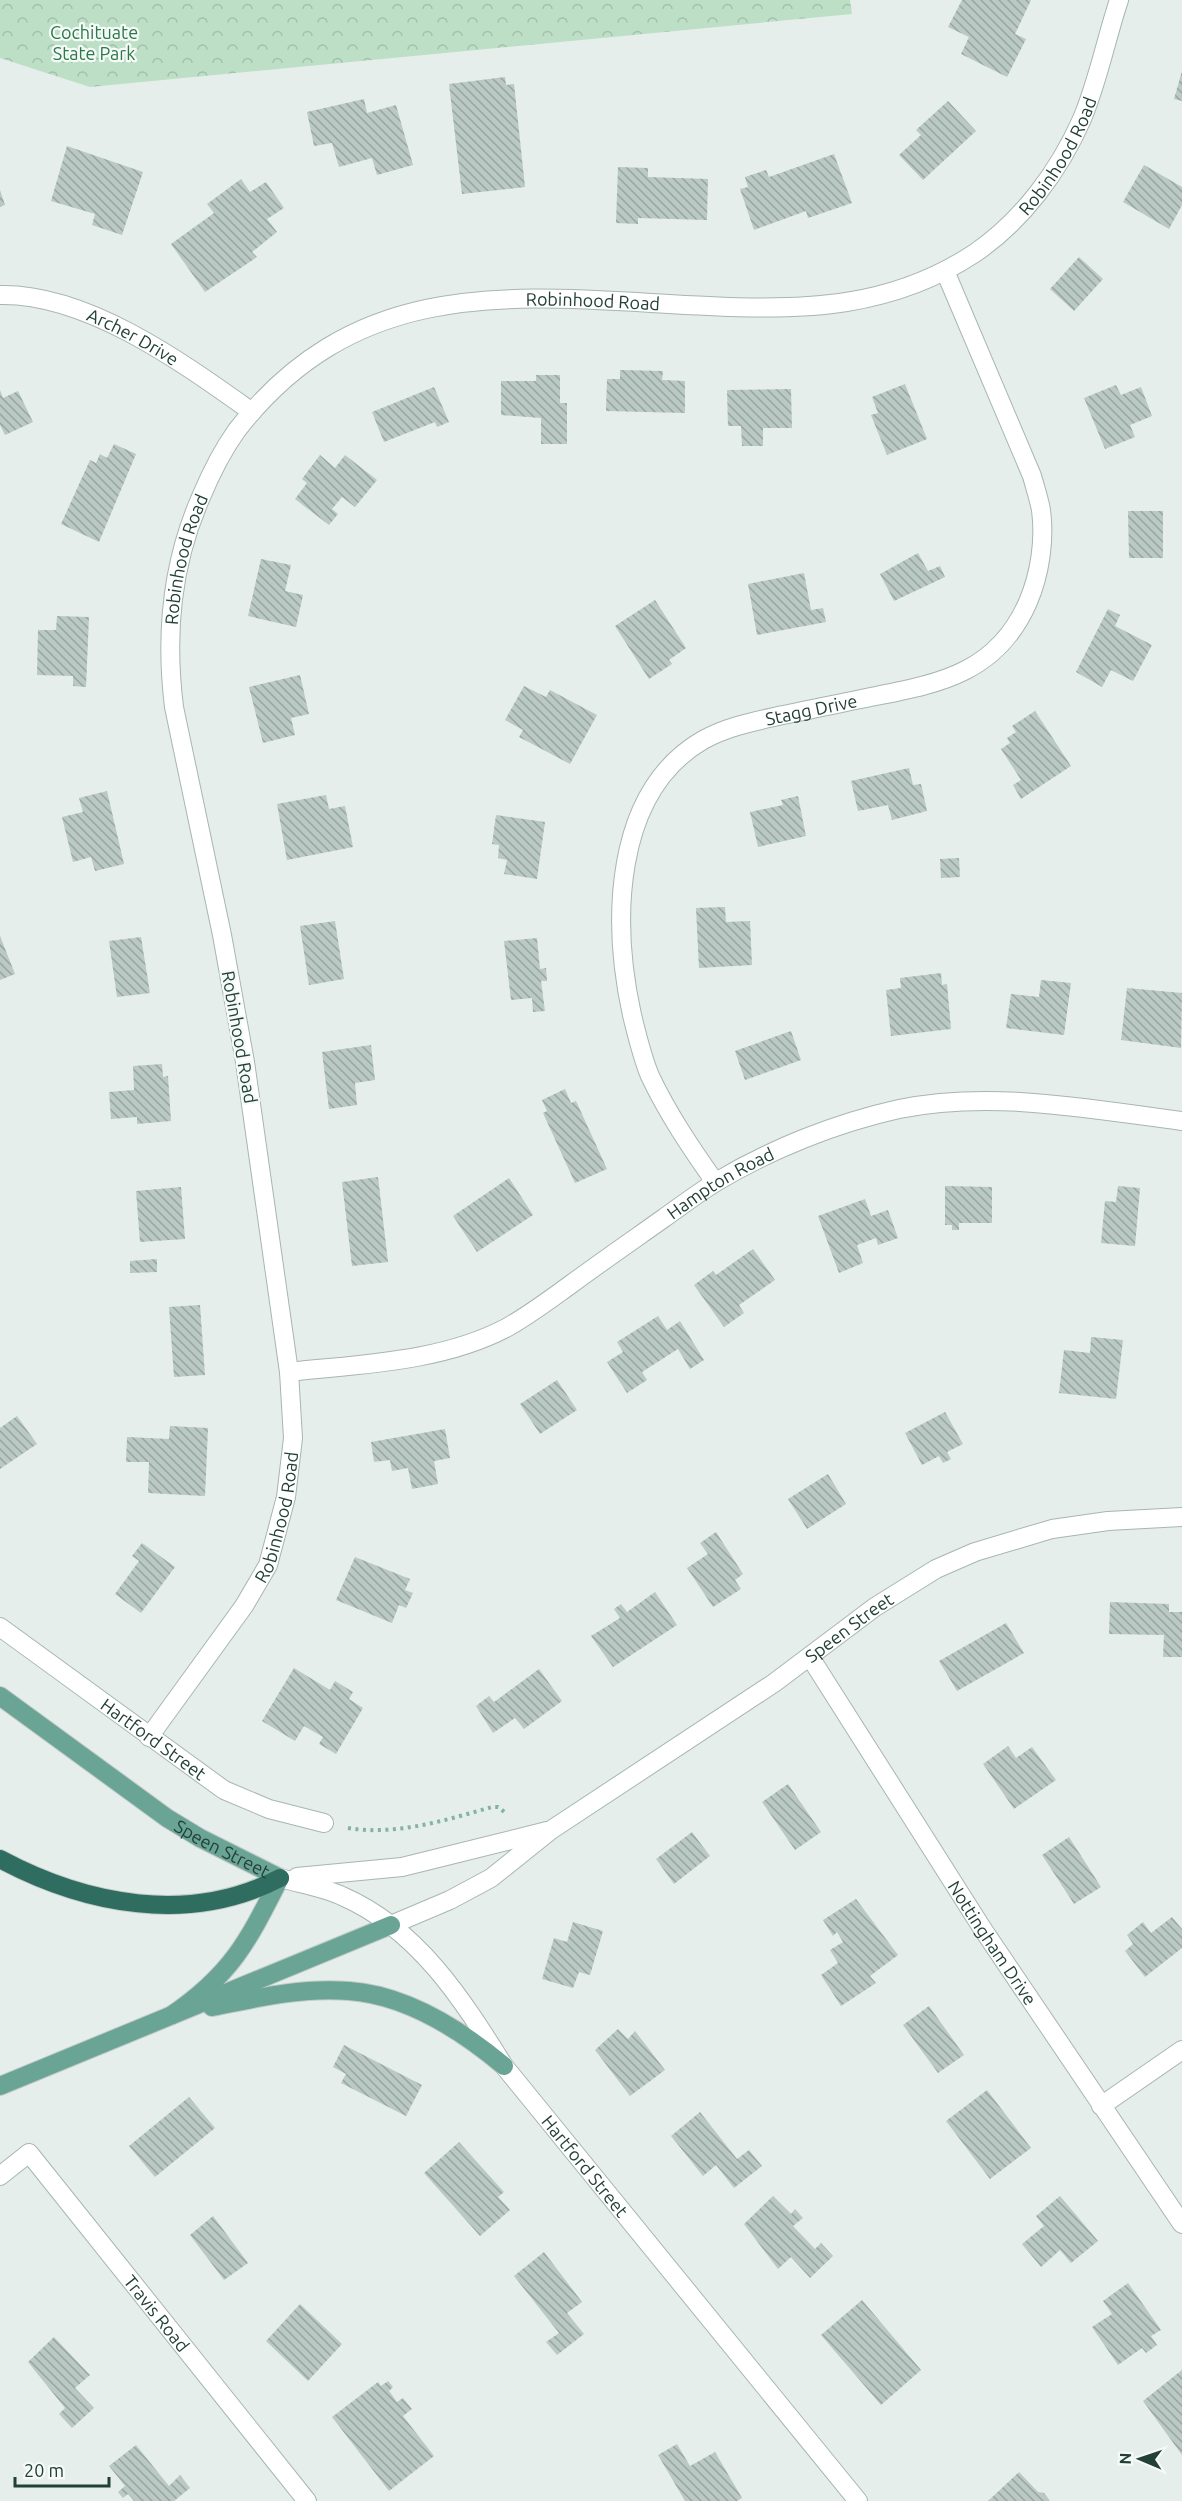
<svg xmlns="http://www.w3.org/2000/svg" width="1182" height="2501" viewBox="0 0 1182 2501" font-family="Ubuntu,sans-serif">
	<defs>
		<pattern id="forest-crowns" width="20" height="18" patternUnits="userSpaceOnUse" patternTransform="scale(1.5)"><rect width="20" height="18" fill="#bddfc6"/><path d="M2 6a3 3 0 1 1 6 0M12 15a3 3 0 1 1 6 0" fill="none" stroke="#a2c0ab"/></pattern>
		<pattern id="building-back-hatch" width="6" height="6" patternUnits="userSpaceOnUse" patternTransform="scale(1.5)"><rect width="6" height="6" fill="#bac9c3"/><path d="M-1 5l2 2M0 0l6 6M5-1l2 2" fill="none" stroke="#97a59f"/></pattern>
	</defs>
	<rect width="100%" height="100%" fill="#e5eeea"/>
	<path fill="url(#forest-crowns)" d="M0,0H850L852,14L90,87L0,58Z"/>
	<path fill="url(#building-back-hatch)" d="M962,0H1031L1015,34L1026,39L1007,77L961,54L969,37L948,27Z
		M1182,71V101L1174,99Z
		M505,77L506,85L514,84L525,187L462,194L449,84Z
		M364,99L367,113L396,105L413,165L377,175L372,158L339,167L332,143L314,146L307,112Z
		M948,101L976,131L923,180L899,155L921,135L916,130Z
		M67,146L143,172L122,235L92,225L95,214L51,201Z
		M834,154L852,203L808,218L806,211L754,230L740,189L748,187L745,177L766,170L769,177Z
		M1144,165L1182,187V205L1169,229L1123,202Z
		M618,167L648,168V177L708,179L707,220L638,218V224L616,223Z
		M241,179L250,192L266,182L284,208L267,219L277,232L252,252L257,257L205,292L171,244L214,213L207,204Z
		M0,190L5,205L0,207Z
		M1079,257L1103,279L1074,311L1050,289Z
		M620,370L663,371L662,380L685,381V413L606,411L607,379H620Z
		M536,375H560V403H567V444H541V418L501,415V381H536Z
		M905,384L927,439L887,455L871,415L878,413L872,397Z
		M1116,385L1121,395L1141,387L1152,416L1130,425L1135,437L1105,449L1084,398Z
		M434,387L449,422L437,427L435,422L384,442L372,412Z
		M791,389L792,428H763V446H742L741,426H728L727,390Z
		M0,390L3,398L18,391L33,422L5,435L0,425Z
		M114,444L136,454L99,542L61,524L90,460L96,463L100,454L107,458Z
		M320,455L335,468L345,455L377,480L355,507L342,497L332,509L338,514L329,525L295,499L307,483L302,479Z
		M1128,511H1163V558H1129Z
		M918,553L928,571L940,566L945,577L894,601L880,574Z
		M261,559L291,565L285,591L303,595L296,627L248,616Z
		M804,573L811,610L823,608L826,622L757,635L748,584Z
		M655,600L686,648L669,660L672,664L649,679L615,626Z
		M1108,609L1120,615L1115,626L1152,645L1133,681L1111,670L1102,687L1076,672Z
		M57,616L89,617L86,687L73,686V676L37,675L38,630H56Z
		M300,675L309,714L291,718L295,735L263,743L249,687Z
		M524,686L546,697L550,690L597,715L570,764L519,737L523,730L505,720Z
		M1035,711L1071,766L1021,799L1013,785L1021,780L1001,749L1010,743L1007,738L1016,732L1012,726Z
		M909,768L913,785L921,784L927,811L892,820L888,805L858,811L851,781Z
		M107,791L124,864L95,871L91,857L73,862L62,817L83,812L79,798Z
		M326,795L329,809L345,806L353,847L287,860L277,804Z
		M798,796L806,836L758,847L750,812L783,805L781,800Z
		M496,815L545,822L537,879L504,874L507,860L498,858L499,845L492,844Z
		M959,858L960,877L941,878L940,859Z
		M725,907L726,922L750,921L752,965L699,968L696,908Z
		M335,921L344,979L309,985L300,926Z
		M0,936L15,974L0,980Z
		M141,937L150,993L117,997L109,941Z
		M537,938L540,969L546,968L547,981H541L545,1011L533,1012L532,998L511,1000L504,941Z
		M941,973L942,985L947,984L951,1029L891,1036L886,990L901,988L900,978Z
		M1041,980L1071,983L1064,1035L1006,1028L1011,994L1039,997Z
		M1127,988L1182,993L1181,1048L1121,1040Z
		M791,1031L801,1060L745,1080L735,1051Z
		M371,1045L375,1080L355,1083L357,1105L329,1109L322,1052Z
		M162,1064L163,1077L168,1076L171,1121L137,1124V1117L111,1119L109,1092L134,1090L133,1066Z
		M565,1089L571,1103L576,1101L607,1169L575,1183L543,1113L547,1111L542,1100Z
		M378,1177L388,1262L352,1266L342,1182Z
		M509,1178L533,1215L477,1252L453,1216Z
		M945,1186L992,1187V1223H959V1230H952V1225H945Z
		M1118,1186L1140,1188L1135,1246L1101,1243L1105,1201L1116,1202Z
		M181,1187L185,1239L140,1242L136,1191Z
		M865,1199L871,1216L888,1210L898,1238L878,1245L876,1238L857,1245L863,1263L839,1273L818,1216Z
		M753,1249L775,1280L739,1305L744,1313L724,1327L694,1285L713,1271L716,1275Z
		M157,1259V1272L130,1273V1261Z
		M200,1305L205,1375L174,1377L169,1307Z
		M658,1316L667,1330L680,1321L704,1360L690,1369L678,1349L642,1372L647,1380L627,1393L607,1362L623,1352L617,1342Z
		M1091,1337L1123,1340L1116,1399L1059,1393L1064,1350L1090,1353Z
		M557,1380L577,1410L540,1434L520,1404Z
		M945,1412L963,1444L947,1452L951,1459L943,1463L939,1456L922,1465L905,1433Z
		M17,1416L37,1444L0,1469V1428Z
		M170,1426L208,1428L205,1496L148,1493L149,1462H126L127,1437L169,1439Z
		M445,1429L450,1458L434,1461L438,1484L412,1489L408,1468L392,1471L390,1460L374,1462L371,1442Z
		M828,1474L846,1504L807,1529L788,1499Z
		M716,1532L743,1574L735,1580L741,1589L713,1607L687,1568L708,1554L700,1543Z
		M142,1543L175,1567L141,1613L115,1594L139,1561L132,1556Z
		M355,1557L410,1579L405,1590L413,1593L406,1608L399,1605L392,1623L336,1600Z
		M655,1592L677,1625L613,1667L591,1636L620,1618L614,1609L621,1604L627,1612Z
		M1110,1602L1169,1604V1612H1182V1657H1163L1164,1635L1109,1634Z
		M1006,1623L1024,1653L957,1691L939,1661Z
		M294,1668L330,1690L335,1681L353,1692L349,1699L363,1708L336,1754L319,1744L323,1737L304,1726L295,1741L262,1721Z
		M539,1669L562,1701L524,1729L515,1718L493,1733L476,1706L489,1696L494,1702Z
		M1008,1746L1016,1758L1032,1747L1056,1780L1014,1809L983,1764Z
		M788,1784L821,1832L795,1850L762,1802Z
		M692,1832L710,1856L674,1884L656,1859Z
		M1069,1837L1101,1887L1074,1904L1042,1855Z
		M856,1899L898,1955L870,1976L876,1983L841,2006L821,1975L838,1963L830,1950L843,1942L837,1932L833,1936L823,1920Z
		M1172,1917L1182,1929V1948L1145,1977L1125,1951L1133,1944L1127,1935L1143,1922L1151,1933Z
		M573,1922L603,1931L590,1975L579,1972L573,1988L542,1979L554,1938L567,1942Z
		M929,2006L964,2055L938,2073L903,2025Z
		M618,2029L628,2039L635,2031L665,2070L630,2096L595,2050Z
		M344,2045L422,2085L406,2116L341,2083L346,2074L333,2067Z
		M987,2090L1031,2148L990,2179L946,2121Z
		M189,2097L215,2128L155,2177L129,2146Z
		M700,2112L737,2159L749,2150L762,2166L734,2188L716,2165L703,2176L671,2136Z
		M459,2142L504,2192L498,2197L510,2210L480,2236L424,2173Z
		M773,2196L791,2214L795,2209L803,2218L793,2226L815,2249L821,2243L833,2256L810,2278L791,2257L778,2269L744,2224Z
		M1060,2196L1098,2241L1071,2263L1060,2250L1041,2267L1022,2244L1044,2226L1036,2216Z
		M213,2216L248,2263L224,2280L190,2235Z
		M544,2252L582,2302L567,2313L584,2334L557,2355L546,2342L559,2333L514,2276Z
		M1128,2283L1161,2330L1151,2336L1157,2345L1146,2353L1142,2348L1118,2365L1092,2327L1112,2314L1103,2301Z
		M862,2300L921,2370L881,2405L821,2335Z
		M300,2304L342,2344L308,2381L266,2341Z
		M54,2337L90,2375L75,2388L94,2408L72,2428L59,2414L65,2408L28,2362Z
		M1182,2370V2455L1143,2401Z
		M388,2381L393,2387L389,2391L397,2402L403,2398L412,2409L403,2416L434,2456L389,2491L332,2417L378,2382L381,2386Z
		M677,2444L690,2466L715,2452L742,2498L737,2501H685L658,2455Z
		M136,2445L169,2486L180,2475L190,2488L174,2501H134L128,2494L123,2498L118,2492L125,2486L109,2466Z
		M1019,2472L1038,2492L1044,2493L1050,2501H988Z"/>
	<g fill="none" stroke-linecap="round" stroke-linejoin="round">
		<g stroke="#a7b6b1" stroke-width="20">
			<g id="minor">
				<path id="s1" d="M0,295C87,293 183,363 252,412"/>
				<path id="s2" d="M715,1182C691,1148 668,1114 650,1076C642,1057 637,1035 632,1015C612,924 612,793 703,740C728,726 756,721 783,715C814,709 845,702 876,696C943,683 998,671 1028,602C1040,574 1045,540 1041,510C1039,499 1035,487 1032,476L945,271"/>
				<path id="s3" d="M289,1372C361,1364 441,1362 506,1328C528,1316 549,1300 570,1285C601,1262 633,1240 664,1218C681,1206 698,1193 716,1182C771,1149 836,1123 899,1109C992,1090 1089,1109 1182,1121"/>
				<path id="s4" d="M0,1627L224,1790L269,1809L324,1823"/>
				<path id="s5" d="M810,1657L982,1928L1182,2224"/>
				<path id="s6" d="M149,1737L244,1606L268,1565L286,1497L293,1438L289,1372L245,1062L222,935L174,707C165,634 171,565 201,497C211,473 222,451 237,430C363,268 528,298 709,306C804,311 892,308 975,253C1022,221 1059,171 1082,119C1098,81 1106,39 1119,0"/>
				<path d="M297,1877L402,1867L547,1831"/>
				<path id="s7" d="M280,1878C301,1884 323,1887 342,1896C418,1929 462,1999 504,2066L858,2501"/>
				<path id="s8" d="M391,1925L450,1900L491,1878L551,1830L774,1683L875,1607L936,1569L975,1552L1052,1529L1108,1521L1182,1517"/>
				<path d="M1101,2106L1182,2050"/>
				<path id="s9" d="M0,2176L29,2153L307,2501"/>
			</g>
		</g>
		<g stroke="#c1cac7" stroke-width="20">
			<g id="major">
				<path id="s10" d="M0,1696L167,1818L200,1838L280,1878C248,1941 232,1974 172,2015"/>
				<path d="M212,2007C256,1998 304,1987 349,1991C407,1995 461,2030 504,2066"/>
				<path d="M0,2086L391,1925"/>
			</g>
		</g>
		<g stroke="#c1cac7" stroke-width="20">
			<path id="highway" d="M0,1859C86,1905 190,1925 280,1878"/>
		</g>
		<path stroke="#85b2a3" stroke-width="4" stroke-dasharray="3 4.5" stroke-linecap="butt" d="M348,1828C396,1836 446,1820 492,1807H498L507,1814"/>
		<use href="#minor" stroke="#fff" stroke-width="18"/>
		<use href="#major" stroke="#69a494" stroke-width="18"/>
		<use href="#highway" stroke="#2e6d5f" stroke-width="18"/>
	</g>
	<g text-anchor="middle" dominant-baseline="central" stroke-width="4.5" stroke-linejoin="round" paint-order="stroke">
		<g font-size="18" fill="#2c7848" stroke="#f5faf8">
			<text x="94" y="32">Cochituate<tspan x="94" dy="21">State Park</tspan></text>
		</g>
		<g font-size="18" fill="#234038" stroke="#f5faf8">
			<text stroke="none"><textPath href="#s6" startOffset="2290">Robinhood Road</textPath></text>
			<text stroke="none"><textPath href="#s6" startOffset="1768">Robinhood Road</textPath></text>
			<text stroke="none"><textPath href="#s1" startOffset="141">Archer Drive</textPath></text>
			<text stroke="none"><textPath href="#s6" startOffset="1230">Robinhood Road</textPath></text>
			<text stroke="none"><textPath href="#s2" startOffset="604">Stagg Drive</textPath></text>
			<text transform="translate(240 1037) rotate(80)">Robinhood Road</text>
			<text stroke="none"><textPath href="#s3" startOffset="482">Hampton Road</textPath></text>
			<text stroke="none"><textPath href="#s6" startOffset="258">Robinhood Road</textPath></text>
			<text stroke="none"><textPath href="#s8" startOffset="548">Speen Street</textPath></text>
			<text stroke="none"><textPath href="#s4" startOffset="190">Hartford Street</textPath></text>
			<text stroke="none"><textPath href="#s10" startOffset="270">Speen Street</textPath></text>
			<text stroke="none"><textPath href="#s5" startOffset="339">Nottingham Drive</textPath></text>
			<text stroke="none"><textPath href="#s7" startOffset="432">Hartford Street</textPath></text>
			<text stroke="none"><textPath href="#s9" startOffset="242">Travis Road</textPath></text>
		</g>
	</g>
	<g transform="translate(1140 2459) rotate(272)" stroke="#f5faf8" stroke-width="4.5" paint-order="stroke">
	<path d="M0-4.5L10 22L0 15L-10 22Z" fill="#234038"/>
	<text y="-9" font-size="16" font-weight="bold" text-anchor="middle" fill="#234038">N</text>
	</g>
	<path d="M15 2477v9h94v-9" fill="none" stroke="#234038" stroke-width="3"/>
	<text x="24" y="2477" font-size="18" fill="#234038" stroke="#f5faf8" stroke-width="4.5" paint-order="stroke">20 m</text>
</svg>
